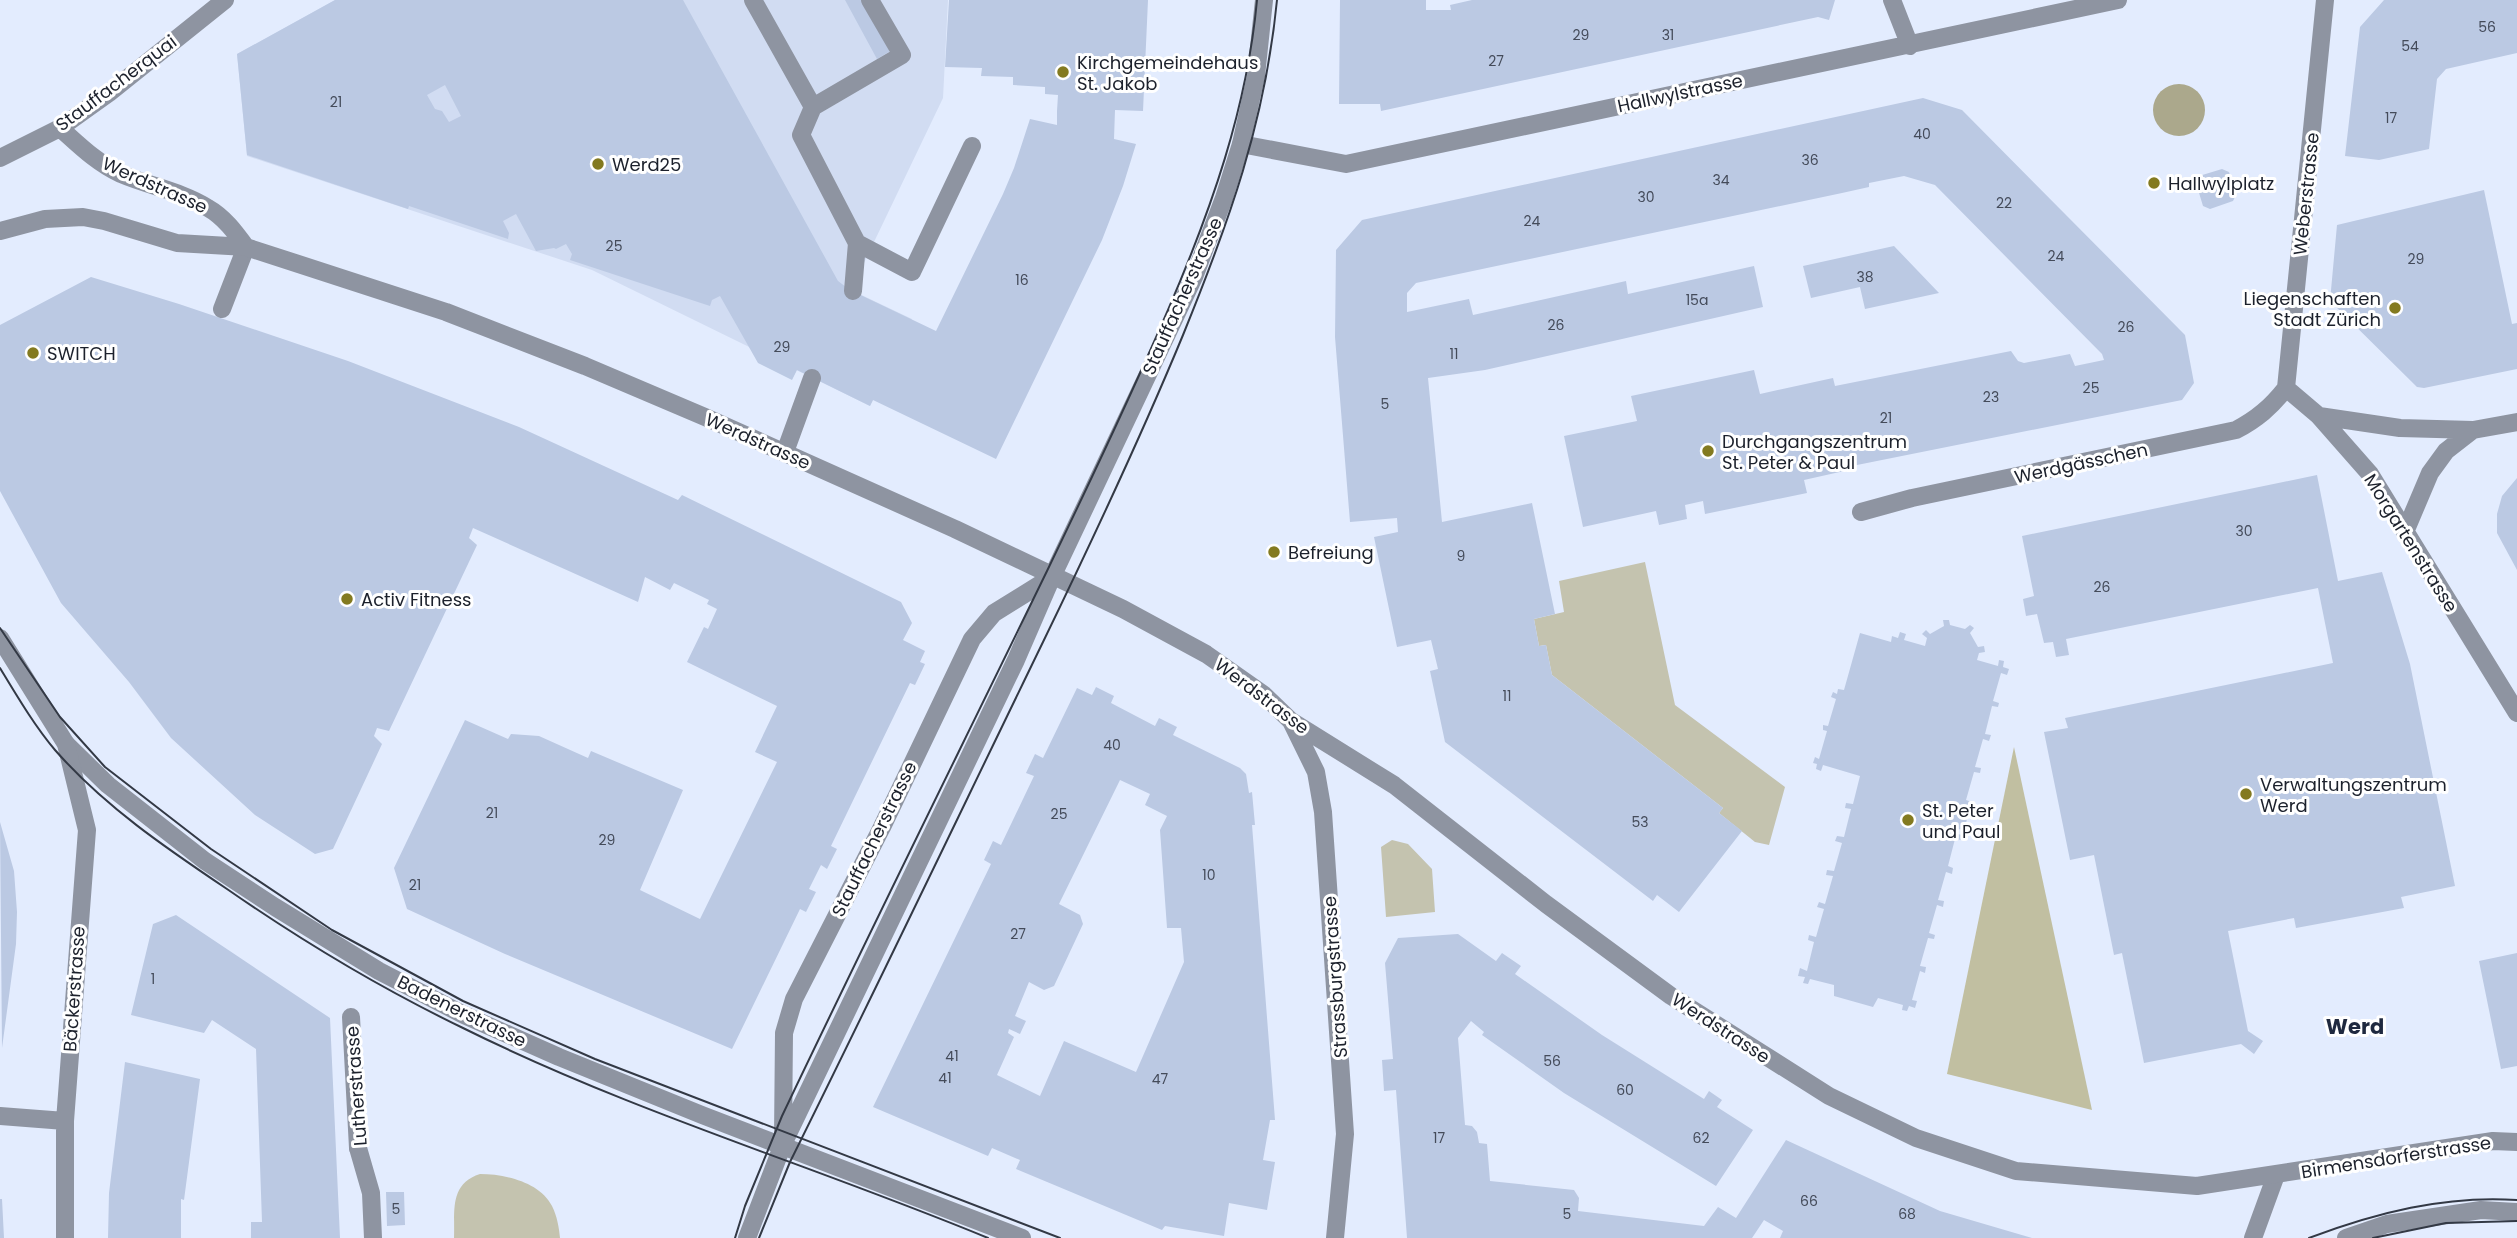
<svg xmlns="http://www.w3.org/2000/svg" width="2517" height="1238" viewBox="0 0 2517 1238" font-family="Poppins,sans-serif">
	<rect width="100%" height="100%" fill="#e3ecfe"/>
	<path fill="#d1dcf2" d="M335,0H948L943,98L851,290L912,319L870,406L592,270L247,156L237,54Z"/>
	<path fill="#c4c3af" d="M1645,562L1675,705L1785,787L1769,845L1755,842L1719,813L1723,808L1552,675L1546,645L1539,646L1534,619L1564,612L1559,581Z
		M1392,840L1408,844L1432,869L1435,912L1386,917L1381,847Z
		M480,1174C505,1174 540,1182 552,1206C557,1216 559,1227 560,1238H454C455,1211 449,1184 480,1174Z"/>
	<path fill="#c1bfa1" d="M2014,747L2092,1110L1947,1074Z"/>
	<path fill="#aba88c" d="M2153 110a26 26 0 1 1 52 0a26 26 0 1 1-52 0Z"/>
	<path fill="#bbc9e3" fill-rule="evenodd" d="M335,0H683L838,281L850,290L936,331L1003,194L1014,168L1030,119L1057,125V111L1058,95L1045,94V87L1013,85V77L981,76L982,68L945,67L949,0H1148L1143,111L1115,110L1114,139L1136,144L1123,186L1102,240L996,459L873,400L870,406L797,370L792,380L758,363L720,296L712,300L710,306L570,260L572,254L566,244L556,249L554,248L536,251L516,214L503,221L509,233L508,239L409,206L408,209L247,155L237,54ZM445,85L461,116L449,122L442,111L435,109L427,95Z
		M845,0H864L892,50L877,59Z
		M1340,0H1426V10H1451L1450,5L1472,0H1835L1829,20L1818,17L1381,111L1380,104H1339Z
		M2384,0H2517V53L2446,69L2437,79L2429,149L2379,160L2345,156L2360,27Z
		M1923,98L1962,110L2185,335L2194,383L2182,400L1852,466L1853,469L1804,480L1807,493L1705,514L1703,501L1685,505L1687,519L1659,525L1656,511L1583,527L1564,436L1637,421L1631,396L1754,370L1760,394L1833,378L1835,386L2011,351L2018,361L2024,363L2070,354L2075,366L2104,360L2102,354L1935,185L1904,176L1869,183V187L1842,193L1416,283L1407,293V312L1469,299L1473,315L1626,281L1628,294L1754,266L1763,307L1485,370L1428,378L1442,522L1532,503L1555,614L1534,619L1539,646L1546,645L1552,675L1723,808L1719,813L1742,831L1679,912L1657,895L1653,901L1445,742L1430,671L1438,669L1431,640L1397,647L1374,537L1398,532L1397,518L1350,522L1335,337L1336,250L1362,220Z
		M2222,169L2229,172L2236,195L2233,201L2210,209L2203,206L2196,183L2199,176Z
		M2484,190L2512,324L2517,323V369L2424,388L2417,387L2330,301L2337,225Z
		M1894,246L1939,293L1865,309L1860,287L1811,298L1803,266Z
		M91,277L179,304L348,361L519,427L678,500L682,495L901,602L912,623L903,640L925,651L920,662L925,664L915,685L910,683L831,846L837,849L827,869L821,865L809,889L816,892L806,912L800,909L732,1049L505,954L407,909L394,868L465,720L508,739L511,734L539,736L588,758L591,751L683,790L640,890L700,919L777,762L755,752L777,706L687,662L704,627L708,629L717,609L707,604L709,600L674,583L670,590L645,577L638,602L473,528L469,538L477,545L389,731L377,728L374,736L382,744L333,849L315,854L255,815L171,738L129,682L61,603L0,491V325Z
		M2317,475L2338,581L2382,572L2410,664L2455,886L2401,897L2404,908L2296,928L2294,918L2228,931L2248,1031L2263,1041L2254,1054L2241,1044L2144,1063L2122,953L2114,955L2094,855L2070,860L2044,732L2068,728L2065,718L2333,663L2318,588L2066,639L2069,655L2056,657L2053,642L2044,643L2037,614L2026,616L2023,599L2034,596L2022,536Z
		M2517,478V570L2497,533V514L2502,496Z
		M1943,620H1949L1950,625L1965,629L1970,625L1974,628L1970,633L1978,647L1984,646L1985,652L1979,653L1977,660L1998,666L1999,660L2004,661L2003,667L2009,669L2007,675L2001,673L1993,701L1999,703L1998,707L1992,706L1985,734L1991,735L1989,741L1983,739L1975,767L1981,768L1980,773L1974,772L1966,800L1972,802L1970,807L1965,805L1963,810L1969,812L1964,830L1958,829L1957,834L1963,835L1961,840L1955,839L1948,866L1953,868L1952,874L1946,872L1938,900L1944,901L1943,907L1937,905L1929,933L1935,935L1934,939L1928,938L1920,966L1926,967L1925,973L1920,971L1912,1000L1917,1001L1915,1008L1909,1006L1907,1011L1902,1010L1903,1005L1878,998L1873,1007L1834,996V985L1810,979L1808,984L1803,983L1805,977L1798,976L1800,968L1807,971L1814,942L1808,940L1809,935L1816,937L1824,909L1817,907L1819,902L1825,904L1833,876L1826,875L1827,870L1834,871L1842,843L1835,841L1837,836L1844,837L1851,809L1845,808L1846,803L1853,804L1860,776L1823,765L1821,771L1816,769L1817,764L1813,763L1815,757L1819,759L1827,731L1823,730V725L1828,726L1836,699L1831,697L1833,692L1837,694L1838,689L1844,690L1860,633L1891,642L1892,636L1898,638L1900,632L1906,634L1904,640L1925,646L1927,638L1922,634L1926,630L1930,634L1944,626Z
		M1096,687L1114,696L1111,703L1155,726L1159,718L1177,727L1173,735L1240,768L1246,774L1249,793L1252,792L1255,825H1252L1275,1120H1270L1263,1160L1275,1162L1267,1210L1229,1203L1224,1236L1165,1226L1162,1230L1016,1169L1020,1160L992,1148L988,1156L873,1107L991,864L984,860L993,841L1001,845L1034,776L1026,773L1035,754L1043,758L1077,688L1092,695ZM1120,780L1150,794L1145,805L1167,816L1160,830L1167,928H1181L1184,962L1136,1072L1064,1041L1040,1096L997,1075L1014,1037L1008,1033L1009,1029L1020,1034L1026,1021L1015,1016L1029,982L1044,990L1054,986L1083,924L1080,915L1059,904Z
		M0,822L14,871L17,912L16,944L2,1048Z
		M176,915L330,1018L340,1238H251V1222H262L256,1049L212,1020L204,1033L131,1015L153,924Z
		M1458,934L1496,961L1502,953L1521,966L1515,974L1602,1035L1704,1099L1709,1091L1722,1100L1717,1107L1753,1130L1716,1186L1564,1093L1482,1035L1484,1032L1471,1021L1458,1038L1465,1125L1472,1126L1477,1132L1479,1143L1487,1144L1490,1181L1574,1190L1579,1198L1578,1211L1704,1226L1718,1207L1736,1218L1786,1140L1940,1211L2032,1238H1780L1783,1231L1764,1220L1752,1238H1407L1396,1090L1384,1091L1382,1060L1393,1059L1385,963L1398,938Z
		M2517,953V1066L2501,1069L2479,961Z
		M125,1062L200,1079L184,1200L181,1199V1238H108L109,1193Z
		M386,1192H404L405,1225L387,1226Z
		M0,1199H2L4,1238H0Z"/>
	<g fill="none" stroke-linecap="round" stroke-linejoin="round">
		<path stroke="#8e94a1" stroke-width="18" d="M753,0L813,107
			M857,243L801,135L813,107L902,55L870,0
			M853,291L857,243L912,272L972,146
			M222,309L246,247
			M785,452L812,378
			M66,744L108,785L205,861L275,907L379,971L464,1015L559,1057L702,1115L1022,1238
			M2346,1238L2387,1224L2481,1210L2517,1212"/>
		<path stroke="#8e94a1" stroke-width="18" d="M351,1017L358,1148"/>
		<path stroke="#8e94a1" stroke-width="18" d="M1892,0L1910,46
			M1241,144L1346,164L2118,0
			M2286,388L2319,416L2370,474L2517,713
			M2286,388L2325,0
			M2319,416L2400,428L2473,430
			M1861,512L1912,498L2236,430C2257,419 2271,407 2286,388
			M2405,532L2430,473L2446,451L2473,430L2517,422
			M0,638L66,744L87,830L65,1121V1238
			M0,1116L65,1121
			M358,1148L371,1193L373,1238
			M2253,1238L2276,1175"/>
		<path stroke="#8e94a1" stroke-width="18" d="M60,128C79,145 97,163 121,174C149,186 181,191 208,208C224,217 235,232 246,247
			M0,158L60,128L109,93L225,0
			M0,231L45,219L83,217L104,221L177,243L246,247L446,312L585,366L705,417L955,529L1123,609L1206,654L1263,694L1291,721L1394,785L1546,904L1671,996L1829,1096L1916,1138L2016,1171L2197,1186L2493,1141L2517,1142
			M1291,721L1316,772L1323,812L1345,1134L1335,1238
			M783,1137L784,1033L794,999L882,827L972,639L994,613L1052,577
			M747,1238L783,1144L1016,660L1052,577L1194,277L1224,198L1241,144L1256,76L1264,0"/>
		<path stroke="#333945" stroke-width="2" d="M0,628L60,717L105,767L211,849L332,930L463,1001L595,1059L1060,1238
			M0,668C17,696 34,725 55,750C104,806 166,848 227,889C302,941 380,988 463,1028C632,1112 814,1166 988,1238
			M735,1238L745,1206L782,1116C869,933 959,752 1047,571C1089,484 1130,398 1168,310C1211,210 1247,109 1257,0
			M759,1238L790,1162C876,989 959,815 1043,642C1092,541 1140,439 1183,335C1229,222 1265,123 1277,0
			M2309,1238C2375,1213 2445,1195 2517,1200
			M2373,1238L2446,1223L2517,1221"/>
	</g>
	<g fill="#837a20" stroke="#fff" stroke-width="2.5">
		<circle cx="1063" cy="72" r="7"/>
		<circle cx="598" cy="164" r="7"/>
		<circle cx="2154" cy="183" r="7"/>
		<circle cx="2395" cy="308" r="7"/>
		<circle cx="33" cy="353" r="7"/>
		<circle cx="1708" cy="451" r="7"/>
		<circle cx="1274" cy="552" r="7"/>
		<circle cx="347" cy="599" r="7"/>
		<circle cx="2246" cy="794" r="7"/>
		<circle cx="1908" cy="820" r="7"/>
	</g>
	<g text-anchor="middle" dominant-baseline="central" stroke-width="6" stroke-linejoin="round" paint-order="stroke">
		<g font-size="14" fill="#444b5a">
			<text x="2487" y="27">56</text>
			<text x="1581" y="35">29</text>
			<text x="1668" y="35">31</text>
			<text x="2410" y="46">54</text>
			<text x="1496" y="61">27</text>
			<text x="336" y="102">21</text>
			<text x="2391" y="118">17</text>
			<text x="1922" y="134">40</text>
			<text x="1810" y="160">36</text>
			<text x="1721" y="180">34</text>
			<text x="1646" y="197">30</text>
			<text x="2004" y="203">22</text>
			<text x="1532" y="221">24</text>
			<text x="614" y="246">25</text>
			<text x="2056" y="256">24</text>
			<text x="2416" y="259">29</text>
			<text x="1865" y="277">38</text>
			<text x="1022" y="280">16</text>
			<text x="1697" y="300">15a</text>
			<text x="1556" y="325">26</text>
			<text x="2126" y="327">26</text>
			<text x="782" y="347">29</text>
			<text x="1454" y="354">11</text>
			<text x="2091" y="388">25</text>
			<text x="1991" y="397">23</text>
			<text x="1385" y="404">5</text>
			<text x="1886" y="418">21</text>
			<text x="2244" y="531">30</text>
			<text x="1461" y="556">9</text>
			<text x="2102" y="587">26</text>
			<text x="1507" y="696">11</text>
			<text x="1112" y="745">40</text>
			<text x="492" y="813">21</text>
			<text x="1059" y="814">25</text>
			<text x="1640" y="822">53</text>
			<text x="607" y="840">29</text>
			<text x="1209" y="875">10</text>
			<text x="415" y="885">21</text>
			<text x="1018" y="934">27</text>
			<text x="153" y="979">1</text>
			<text x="952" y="1056">41</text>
			<text x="1552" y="1061">56</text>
			<text x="945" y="1078">41</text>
			<text x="1160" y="1079">47</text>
			<text x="1625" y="1090">60</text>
			<text x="1439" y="1138">17</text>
			<text x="1701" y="1138">62</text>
			<text x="1809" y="1201">66</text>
			<text x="396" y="1209">5</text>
			<text x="1567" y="1214">5</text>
			<text x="1907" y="1214">68</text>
		</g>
		<g font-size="18" fill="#1c212c" stroke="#fff" text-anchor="start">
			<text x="1077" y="62">Kirchgemeindehaus<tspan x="1077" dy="21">St. Jakob</tspan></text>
			<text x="612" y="164">Werd25</text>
			<text x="2168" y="183">Hallwylplatz</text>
			<text x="2381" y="298" text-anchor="end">Liegenschaften<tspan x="2381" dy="21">Stadt Zürich</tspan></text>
			<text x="47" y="353">SWITCH</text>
			<text x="1722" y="441">Durchgangszentrum<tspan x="1722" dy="21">St. Peter &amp; Paul</tspan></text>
			<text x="1288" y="552">Befreiung</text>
			<text x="361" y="599">Activ Fitness</text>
			<text x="2260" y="784">Verwaltungszentrum<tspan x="2260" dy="21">Werd</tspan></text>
			<text x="1922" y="810">St. Peter<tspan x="1922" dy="21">und Paul</tspan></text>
		</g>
		<g font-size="18" fill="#1c212c" stroke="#fff">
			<text transform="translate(116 83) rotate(-37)">Stauffacherquai</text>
			<text transform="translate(1680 93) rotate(-12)">Hallwylstrasse</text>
			<text transform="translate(155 185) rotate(24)">Werdstrasse</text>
			<text transform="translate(2306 194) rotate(-84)">Weberstrasse</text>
			<text transform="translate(1182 296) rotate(-66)">Stauffacherstrasse</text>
			<text transform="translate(758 441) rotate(24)">Werdstrasse</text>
			<text transform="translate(2081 463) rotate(-12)">Werdgässchen</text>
			<text transform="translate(2411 543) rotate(58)">Morgartenstrasse</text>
			<text transform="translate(1262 696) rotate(37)">Werdstrasse</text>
			<text transform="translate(874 839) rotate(-64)">Stauffacherstrasse</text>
			<text transform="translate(1335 977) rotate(-94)">Strassburgstrasse</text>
			<text transform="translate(74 989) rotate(-86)">Bäckerstrasse</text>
			<text transform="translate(462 1011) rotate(26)">Badenerstrasse</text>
			<text transform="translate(1721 1028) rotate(33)">Werdstrasse</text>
			<text transform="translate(356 1086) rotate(-94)">Lutherstrasse</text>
			<text transform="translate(2396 1157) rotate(-9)">Birmensdorferstrasse</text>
		</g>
		<g font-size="21" font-weight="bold" fill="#1f293f" stroke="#fff">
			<text x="2355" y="1026">Werd</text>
		</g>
	</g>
</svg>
